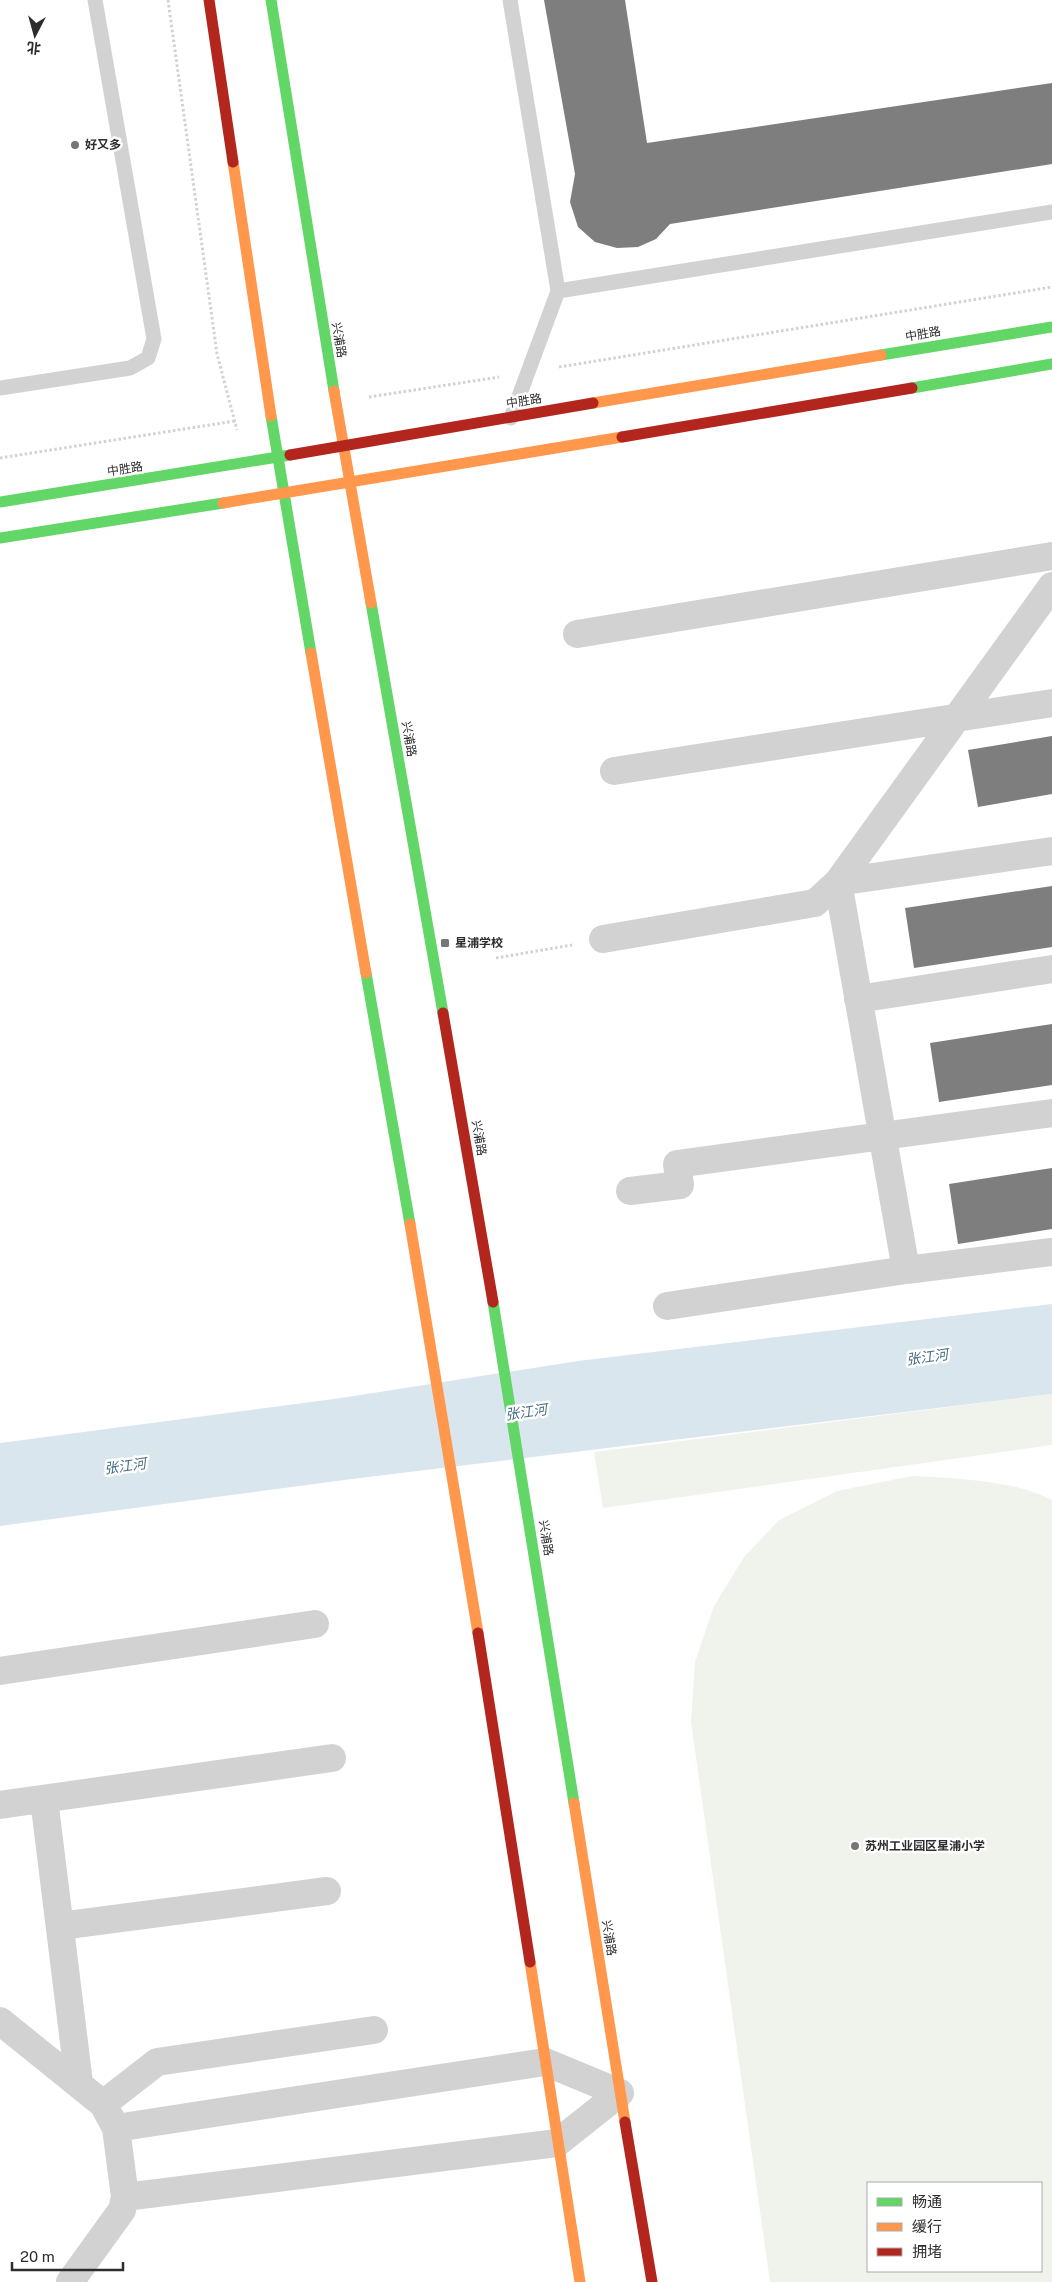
<svg xmlns="http://www.w3.org/2000/svg" width="1052" height="2282" viewBox="0 0 1052 2282" font-family="'Public Sans','Noto Sans SC',sans-serif">
	<rect width="100%" height="100%" fill="#fff"/>
	<path fill="#f0f3ec" fill-rule="evenodd" d="M1052,1394V1445L603,1508L594,1452Z
		M912,1476C958,1479 1010,1479 1052,1500V2282H770L691,1722L695,1662L714,1606L744,1557L779,1520L837,1491ZM868,2183H1041V2271H868Z"/>
	<path fill="#dae6ee" d="M1052,1304V1394L352,1479L0,1526V1443L341,1398L578,1361Z"/>
	<path fill="#7e7e7e" d="M544,0H625L647,143L1052,83V164L670,224L656,239L638,247L617,248L595,242L578,227L570,202L575,174Z
		M1052,736V794L978,807L968,750Z
		M1052,886V947L914,968L905,908Z
		M1052,1024V1085L939,1102L930,1043Z
		M1052,1168V1229L958,1244L949,1184Z"/>
	<g fill="none" stroke-linecap="round" stroke-linejoin="round">
		<path stroke="#d2d2d2" stroke-width="3" stroke-dasharray="2.5 2.5" stroke-linecap="butt" d="M168,0L217,354L237,430
			M559,367L1052,287
			M369,397L499,377
			M0,458L235,421
			M496,958L572,945"/>
		<path stroke="#d2d2d2" stroke-width="15" d="M510,0L558,291L1052,212
			M0,388L130,368L148,358L154,339L95,0
			M511,418L558,291"/>
		<path stroke="#d2d2d2" stroke-width="28" d="M577,634L1052,556
			M614,771L1052,703
			M603,939L815,903L838,882L1052,851
			M858,999L1052,969
			M630,1191L680,1185L677,1164L1052,1113
			M906,1270L838,882L1052,586
			M667,1306L906,1270L1052,1252
			M0,1671L315,1624
			M44,1799L79,2083
			M0,1805L332,1758
			M60,1926L327,1891
			M0,2021L103,2104L116,2128L125,2197L122,2210L70,2282
			M103,2104L157,2062L374,2030
			M116,2128L545,2062L620,2093L557,2143L125,2197"/>
		<path stroke="#63d668" stroke-width="11" d="M271,0L334,391
			M881,355L1052,327
			M912,388L1052,364
			M271,416L311,653
			M0,502L290,455
			M0,538L223,503
			M371,603L443,1013
			M366,973L410,1224
			M493,1302L574,1803"/>
		<path stroke="#ff974d" stroke-width="11" d="M233,162L271,416
			M334,391L371,603
			M593,403L881,355
			M223,503L622,437
			M311,653L366,973
			M410,1224L478,1633
			M574,1803L625,2122
			M530,1962L580,2282"/>
		<path stroke="#b3261e" stroke-width="11" d="M209,0L233,162
			M622,437L912,388
			M290,455L593,403
			M443,1013L493,1302
			M478,1633L530,1962
			M625,2122L652,2282"/>
	</g>
	<g fill="#767676" stroke="#fff" stroke-width="2">
		<circle cx="75" cy="145" r="5"/>
		<rect x="440" y="938" width="10" height="10" rx="2.5"/>
		<circle cx="855" cy="1846" r="5"/>
	</g>
	<g text-anchor="middle" dominant-baseline="central" stroke-width="5" stroke-linejoin="round" paint-order="stroke">
		<g font-size="12" font-weight="bold" fill="#2d2d2d" stroke="#fff" text-anchor="start">
			<text x="85" y="145">好又多</text>
			<text x="455" y="943">星浦学校</text>
			<text x="865" y="1846">苏州工业园区星浦小学</text>
		</g>
		<g font-size="12" fill="#2d2d2d" stroke="#fff">
			<text transform="translate(923 334) rotate(-10)">中胜路</text>
			<text transform="translate(339 340) rotate(80)">兴浦路</text>
			<text transform="translate(524 401) rotate(-9)">中胜路</text>
			<text transform="translate(125 469) rotate(-9)">中胜路</text>
			<text transform="translate(409 739) rotate(80)">兴浦路</text>
			<text transform="translate(479 1138) rotate(80)">兴浦路</text>
			<text transform="translate(546 1538) rotate(81)">兴浦路</text>
			<text transform="translate(609 1938) rotate(81)">兴浦路</text>
		</g>
		<g font-size="14" font-style="italic" fill="#456e85" stroke="#fff">
			<text transform="translate(927 1357) rotate(-8)">张江河</text>
			<text transform="translate(526 1412) rotate(-8)">张江河</text>
			<text transform="translate(125 1466) rotate(-8)">张江河</text>
		</g>
	</g>
	<rect x="867" y="2182" width="175" height="90" fill="#ffffff" stroke="#ababab"/>
	<rect x="877" y="2198" width="25" height="8" fill="#63d668" stroke="#ababab"/>
	<text x="912" y="2207" font-size="15" fill="#2d2d2d">畅通</text>
	<rect x="877" y="2223" width="25" height="8" fill="#ff974d" stroke="#ababab"/>
	<text x="912" y="2232" font-size="15" fill="#2d2d2d">缓行</text>
	<rect x="877" y="2248" width="25" height="8" fill="#b3261e" stroke="#ababab"/>
	<text x="912" y="2257" font-size="15" fill="#2d2d2d">拥堵</text>
	<g transform="translate(35 35) rotate(186)" stroke="#ffffff" stroke-width="4" paint-order="stroke">
	<path d="M0-4L9 19L0 12L-9 19Z" fill="#2d2d2d"/>
	<text y="-8" font-size="14" font-weight="bold" text-anchor="middle" fill="#2d2d2d">北</text>
	</g>
	<path d="M12 2262v8h111v-8" fill="none" stroke="#2d2d2d" stroke-width="2.5"/>
	<text x="20" y="2262" font-size="15" fill="#2d2d2d" stroke="#ffffff" stroke-width="4" paint-order="stroke">20 m</text>
</svg>
